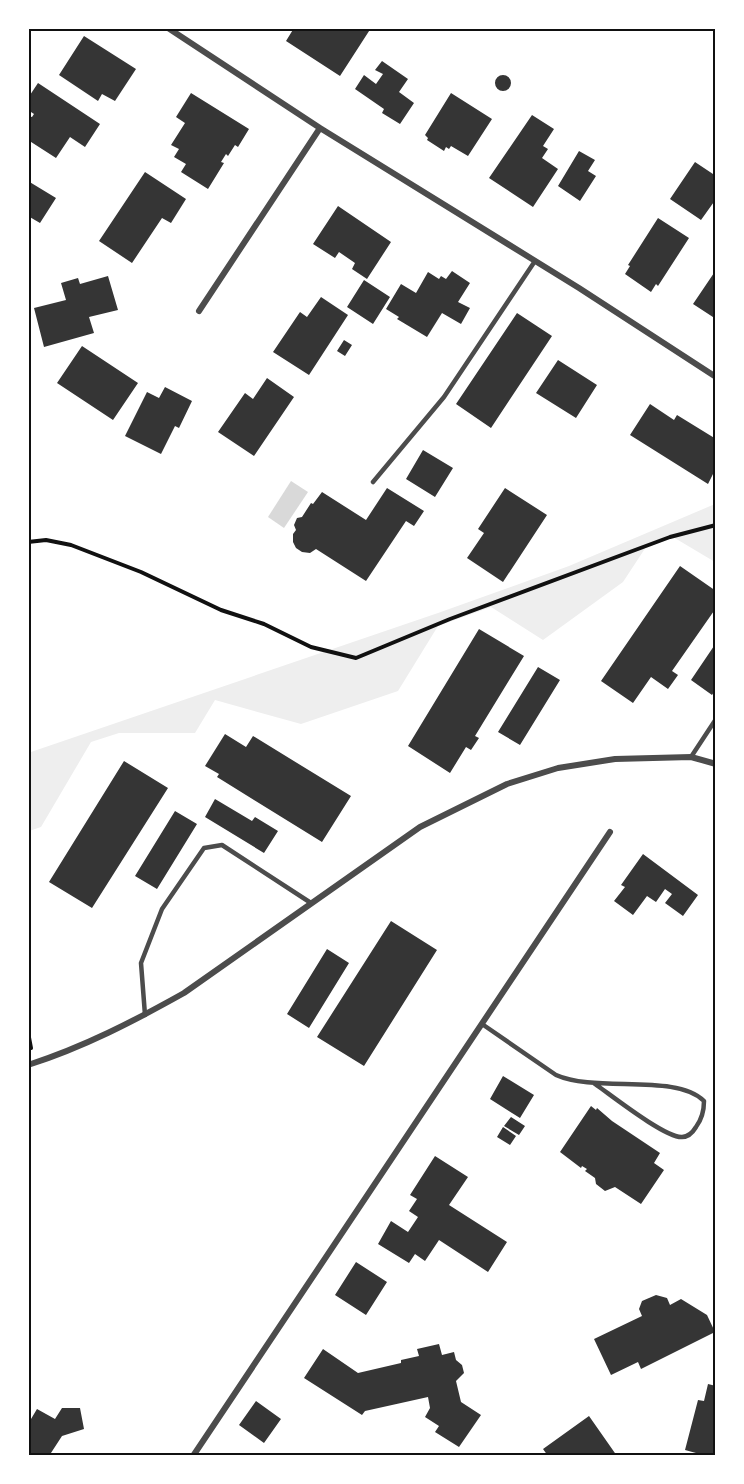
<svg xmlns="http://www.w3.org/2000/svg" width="744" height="1484" viewBox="0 0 744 1484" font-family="Karla,sans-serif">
	<rect width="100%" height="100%" fill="#fff"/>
	<path fill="#eee" d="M715,504V562L673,537L646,547L623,582L543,640L491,607L438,626L398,691L301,724L215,700L195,733H119L91,742L41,827L29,831L28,753L438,613L569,566Z"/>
	<path fill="#d9d9d9" d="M291,481L308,492L284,528L268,517Z"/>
	<path fill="#353535" d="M294,28H371L340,76L286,41Z
		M84,36L136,69L115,101L102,94L98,101L59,75Z
		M382,61L408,79L399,92L414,103L400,124L382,113L384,109L355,89L364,75L376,84L383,74L375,70Z
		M495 83a8 8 0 1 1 16 0a8 8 0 1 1-16 0Z
		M38,83L100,124L85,147L70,137L56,158L28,140V116L32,117L34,114L28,110V98Z
		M191,93L249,129L238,147L235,145L228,156L226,154L221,162L224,163L208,189L181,172L186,164L174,157L179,149L171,145L185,123L176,117Z
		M451,93L492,119L468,156L451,146L449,149L446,147L444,151L427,140L428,138L425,135Z
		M532,115L554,129L543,146L548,149L542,158L558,169L533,207L489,178Z
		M579,151L595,160L588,171L596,176L580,201L558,186Z
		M695,162L716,176V199L701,220L670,199Z
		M145,172L186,199L171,223L162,218L132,263L99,241Z
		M28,181L56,198L40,223L28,216Z
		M338,206L391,242L367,279L352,269L355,263L339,252L335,258L313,244Z
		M658,218L689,238L658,286L656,284L651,292L625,274L630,266L628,265Z
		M716,270V319L693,304Z
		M452,271L470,283L458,302L470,308L461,324L442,313L427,337L397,319L399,317L386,309L401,284L416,293L428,272L439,279L441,276L446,279Z
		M108,276L118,310L89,317L94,333L44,347L34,308L66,300L61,283L78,278L80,284Z
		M364,280L390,297L373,324L347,307Z
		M321,297L348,315L309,375L273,352L300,312L307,317Z
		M517,313L552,336L491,428L456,404Z
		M344,340L352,345L345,356L337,351Z
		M82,346L138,383L113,420L57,383Z
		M558,360L597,385L576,418L536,393Z
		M267,378L294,397L254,456L218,432L245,393L253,399Z
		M165,387L192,401L179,428L175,426L161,454L125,436L147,392L159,398Z
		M650,404L674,420L677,415L716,439V476L713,474L708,484L630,435Z
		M423,450L453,468L435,497L406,479Z
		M387,488L424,511L414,526L406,521L366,581L316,549L310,553L302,552L296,548L293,542V534L296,530L294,525L297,518L302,517L311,503L313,504L322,492L366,520Z
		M505,488L547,515L503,582L467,558L484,533L478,529Z
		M680,566L716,591V608L672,671L678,675L668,689L651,677L633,703L601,681Z
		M479,629L524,656L475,736L479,738L471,750L466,747L450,773L408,746Z
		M716,643V689L712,695L691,680Z
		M538,667L560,680L520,745L498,732Z
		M225,734L246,747L253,736L351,796L322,842L217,777L219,774L205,766Z
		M124,761L168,788L92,908L49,882Z
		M215,799L252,821L255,817L278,831L264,853L205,817Z
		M175,811L197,824L157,889L135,876Z
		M643,854L698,895L683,916L665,903L672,894L665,889L656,902L647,896L633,915L614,901L625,887L621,885Z
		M391,921L437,950L364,1066L317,1037Z
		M327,949L349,963L309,1028L287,1014Z
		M503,1076L534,1095L520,1118L490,1099Z
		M591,1106L596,1110L597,1108L612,1121L660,1153L654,1163L664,1170L641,1204L615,1187L605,1191L596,1184L595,1178L585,1171L587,1169L582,1166L581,1168L560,1152Z
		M511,1117L525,1126L519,1135L504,1126Z
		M503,1127L516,1136L510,1145L497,1137Z
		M435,1156L468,1177L449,1205L507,1242L488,1272L439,1240L425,1261L415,1254L409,1263L378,1244L391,1221L408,1232L418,1217L409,1211L417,1199L410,1195Z
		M356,1262L387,1282L366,1315L335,1295Z
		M656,1295L667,1298L670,1305L681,1299L707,1315L715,1332L641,1369L638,1362L611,1375L594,1339L642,1316L639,1309L642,1301Z
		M439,1344L442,1355L454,1352L456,1360L462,1365L464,1373L456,1381L461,1402L481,1415L459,1447L435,1432L439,1426L425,1417L430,1408L428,1397L365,1411L362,1415L304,1378L323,1349L358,1373L401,1363V1360L419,1356L417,1349Z
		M708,1384L716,1386V1456H707L685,1450L698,1400L704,1401Z
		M256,1401L281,1419L264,1443L239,1425Z
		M62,1408H80L84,1429L62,1436L49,1456H28V1424L37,1409L55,1419Z
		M589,1416L617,1456H548L543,1449Z"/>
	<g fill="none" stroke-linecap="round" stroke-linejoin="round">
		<path stroke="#111" stroke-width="4" d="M28,542L46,540L71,545L141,572L221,610L264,624L311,647L356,658L450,619L670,537L716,525
			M28,1032L31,1048"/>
		<path stroke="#4c4c4c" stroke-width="4.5" d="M373,482L444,397L535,261
			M691,757L716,719
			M145,1015L141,963L162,909L204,848L222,845L311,903
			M482,1024L556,1075C596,1093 676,1073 704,1101C704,1112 702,1119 696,1127C693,1132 688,1137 682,1137C665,1138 611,1095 595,1084"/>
		<path stroke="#4c4c4c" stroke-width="6" d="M168,28L320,128L579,288L716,377
			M199,311L320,128
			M28,1065C84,1047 134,1021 184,993L420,827L507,784L558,768L615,759L691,757L716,764
			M193,1456L610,832"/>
	</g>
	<rect width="744" height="1484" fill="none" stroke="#ffffff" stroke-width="60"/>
	<rect x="30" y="30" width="684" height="1424" fill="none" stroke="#111" stroke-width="2"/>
</svg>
